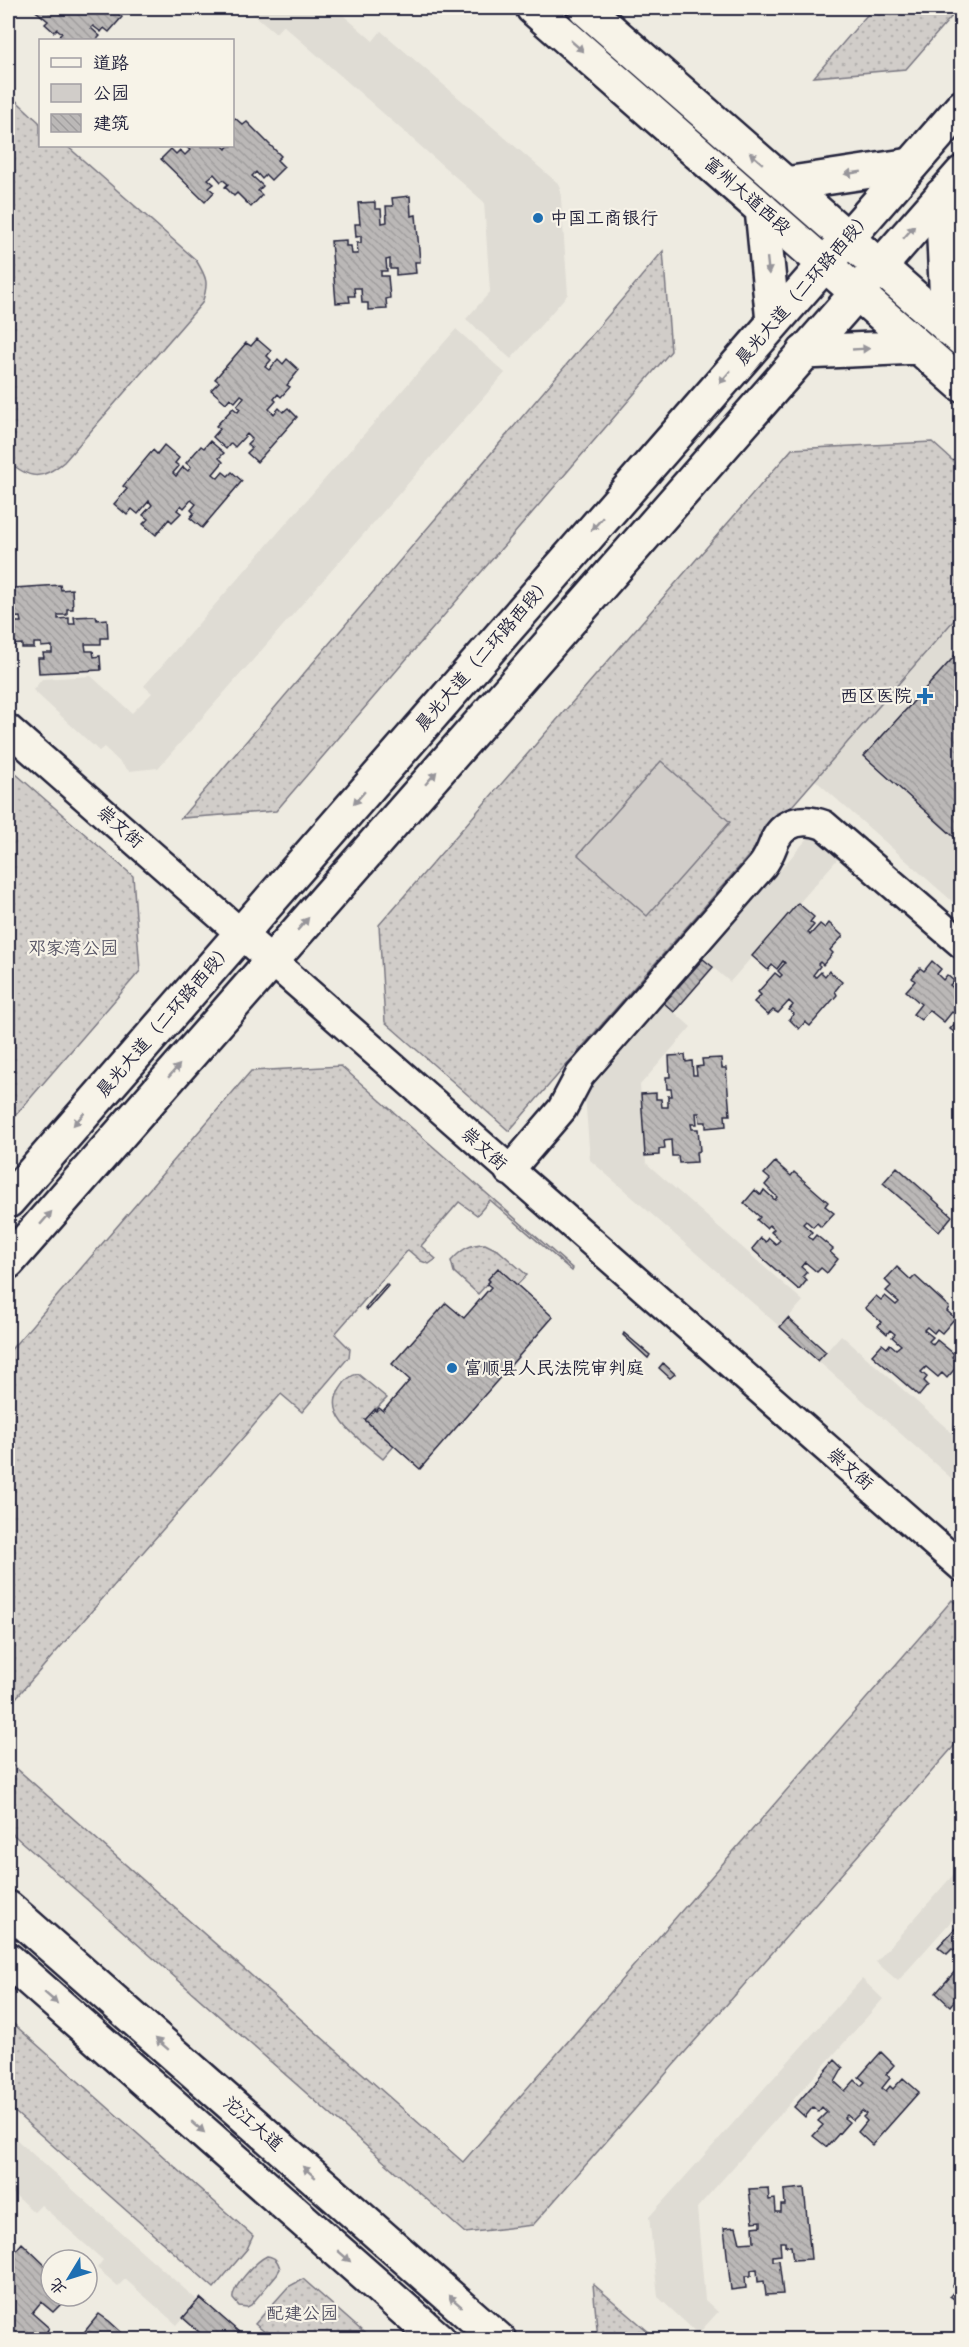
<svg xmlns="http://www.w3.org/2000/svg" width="969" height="2347" viewBox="0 0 969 2347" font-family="Pangolin,'LXGW WenKai TC',sans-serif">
	<defs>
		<pattern id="green-dots" width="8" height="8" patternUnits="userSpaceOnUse" patternTransform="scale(1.5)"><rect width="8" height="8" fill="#d1cdc9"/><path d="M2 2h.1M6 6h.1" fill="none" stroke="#b3b0ae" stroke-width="1.8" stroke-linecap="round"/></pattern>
		<pattern id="building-back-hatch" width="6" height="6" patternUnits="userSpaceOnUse" patternTransform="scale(1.5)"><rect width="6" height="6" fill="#bbb8b7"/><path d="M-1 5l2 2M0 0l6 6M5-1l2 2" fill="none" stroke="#a09e9e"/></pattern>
	</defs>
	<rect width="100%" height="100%" fill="#eeebe1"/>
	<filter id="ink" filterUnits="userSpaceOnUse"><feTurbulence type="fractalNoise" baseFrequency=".0167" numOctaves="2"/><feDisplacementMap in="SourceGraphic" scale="12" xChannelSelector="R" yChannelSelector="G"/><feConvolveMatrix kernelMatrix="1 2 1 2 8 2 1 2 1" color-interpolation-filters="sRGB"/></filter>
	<g filter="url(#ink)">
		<path fill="#dfdcd4" d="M246,8H335L373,41L381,31L560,185L568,294L511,359L466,319L490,292L484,202L283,25L276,33Z
			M456,329L505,373L158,768L129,771L104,747L99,751L33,690L42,679L91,676L132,713L152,693L144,686Z
			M961,612V909L815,780Z
			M814,831L841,855L730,982L703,959Z
			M664,1003L691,1027L640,1085L646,1163L803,1301L780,1327L590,1160L585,1095Z
			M841,1335L959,1439H961V1485H959L818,1361Z
			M961,1866V1910L898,1981L876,1962Z
			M862,1979L883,1999L697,2208L705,2300L718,2312L698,2334L658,2297L649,2217Z
			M8,2132L198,2301L177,2325L125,2279L118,2286L97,2268L103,2260L41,2205L34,2212L8,2189Z"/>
		<path fill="url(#green-dots)" stroke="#7a7882" stroke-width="1.5" d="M873,8H959L906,69L814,77Z
			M8,93L40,123V146H67L196,260C207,278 209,283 202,303L64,462C41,481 29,479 8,461Z
			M663,251L671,351L276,811L181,818Z
			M932,442L961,468V612L509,1131L385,1022L379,925L792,449Z
			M8,767L133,876L140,971L8,1124Z
			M341,1066L573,1269L572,1271L490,1200L477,1215L459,1202L421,1246L436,1259L429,1264L421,1261L408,1250L335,1334L350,1349L349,1357L302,1412L281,1394L8,1707V1353L251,1071Z
			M485,1244L499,1251L527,1275L517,1285L490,1281L478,1294L454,1272L451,1261C461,1250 469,1244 485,1244Z
			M358,1374L387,1398L365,1420L394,1446L383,1459C365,1443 321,1417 340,1389C344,1382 350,1375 358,1374Z
			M952,1600L961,1608V1738L533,2225L465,2233L8,1830V1761L463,2162Z
			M8,2019L253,2236L247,2249L214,2288L8,2106Z
			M267,2256C275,2257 278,2261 280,2269L277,2274L251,2305L247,2307L239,2306L233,2299C231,2288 256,2261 267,2256Z
			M303,2279L371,2339H273L255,2324L288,2287Z
			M593,2284L657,2339H598Z"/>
		<path fill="#d1cdc9" stroke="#7a7882" stroke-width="1.5" d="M661,761L730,822L647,916L578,855Z"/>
		<path fill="url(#building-back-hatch)" stroke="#22223b" stroke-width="1.5" d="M32,8H115L113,10L122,17L109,32L104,28L101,32L93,26L91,28L100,36L96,40H64L59,36L62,33L57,29L54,32L45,24L48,21Z
			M235,118L243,125L247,122L281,156L277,160L284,167L271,180L266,175L262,179L256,172L252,176L263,186L258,191L262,195L251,207L237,193L234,196L225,187L228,184L223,180L221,182L214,174L208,179L214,184L209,188L214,192L205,202L161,159L171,149L176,154L180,150L185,155L190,150L185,146H223L226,149L228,146H232V121Z
			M410,196L411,216L416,215L420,262H415L416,273L396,275V269H390V259L386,260L387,271H381V276H388L390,298L386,299L387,309L368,310V303H362L361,288H354L355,296H349L350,302L336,303L331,241L346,240V246H351L352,254H358L357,243H361V236L356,237L355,224H360L358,203L375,202V209H381L382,223L387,222L386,206H393L392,198Z
			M257,339L271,351L267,356L271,360L265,367L269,370L278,359L283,364L287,359L299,370L287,385L290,387L281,397L278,394L274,399L276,401L269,409L274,414L279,408L283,412L288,408L297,417L257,462L247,453L252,448L247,444L252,439L247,434L235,447L231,443L226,449L213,437L220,429L216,426L233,408L238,412L240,409L237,406L244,397L241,395L235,402L230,398L226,403L211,390L219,382L215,379L246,343L251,346Z
			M210,441L224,453L219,458L223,462L213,474L218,478L223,472L228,476L232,472L242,481L202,528L190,518L194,513L191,510L196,504L191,500L184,508L181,505L177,510L181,513L172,522L169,519L156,535L143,524L148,519L143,515L152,505L149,501L138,514L132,509L127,515L114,504L127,489L123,486L153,450L157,454L164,445L179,458L175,463L179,466L173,473L176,476L183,467L188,471L191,467L186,463L201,446L204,448Z
			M60,585L61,590L72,589L73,609H67V615H58V619L69,618V624H75L74,617L96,616L97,620L107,619L108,638H101V644H85L86,651H93L94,657L100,656L101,670L39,673L38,658H44L43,653H52V646L41,647V643H34V648H22V644L8,645V622H21L20,617L8,618V593H14V588Z
			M962,648V844L864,756Z
			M798,903L814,917L810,922L814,925L808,932L810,935L820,924L825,928L829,923L843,936L830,950L833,953L823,965L820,962L818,964L820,966L813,975L816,977L821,972L825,976L829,971L842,982L835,991L837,995L810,1026L805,1022L799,1029L789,1019L794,1014L789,1010L793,1005L789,1001L778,1013L773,1010L768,1015L754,1002L761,995L758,992L775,973L780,977L782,975L778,971L785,963L783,961L777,969L772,965L768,970L752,956Z
			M703,959L713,967L674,1012L664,1003Z
			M932,961L941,969L937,974L943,980L947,975L954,981L950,985L957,991L962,987V1008L956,1015L952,1012L944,1022L929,1010L921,1020L913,1014L921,1004L906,991L915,981L912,978L920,968L924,971Z
			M962,1009V1038L950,1029L959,1019L956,1016Z
			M685,1055L686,1062L692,1061L693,1075H697L696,1067L703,1066L702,1059L721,1058L722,1068H726L730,1115H725L726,1126L706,1128V1122H700L699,1113H696L697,1124H691L692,1129H698L700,1151L696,1152L697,1162L679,1163L678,1156H672L671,1140L664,1141L665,1148L659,1149V1155L645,1156L641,1094L656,1093V1099H661L662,1107H668V1096H672L671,1089H667L666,1077H670L669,1056Z
			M775,1162L791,1176L794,1172L828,1202L825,1206L834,1213L821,1227L817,1223L813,1227L806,1221L803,1224L812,1232L808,1236L812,1240L816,1235L833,1249L830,1252L838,1259L827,1273L821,1268L817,1272L805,1262L801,1267L807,1272L803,1276L807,1280L799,1290L752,1249L761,1238L766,1242L769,1238L776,1244L780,1240L771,1232L774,1229L769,1225L766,1228L757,1220L760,1217L744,1203L755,1190L761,1195L764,1190L775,1200L777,1197L765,1185L770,1179L764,1174Z
			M897,1167L952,1216L939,1232L883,1183Z
			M897,1267L911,1280L915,1276L949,1307L947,1311L955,1318L942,1333L937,1329L934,1333L927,1327L924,1330L933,1337L929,1341L933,1345L937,1340L954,1354L952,1357L959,1364L947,1378L942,1373L938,1377L926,1367L921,1372L927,1377L924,1381L928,1385L919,1396L872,1355L882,1344L887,1348L890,1344L896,1349L901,1345L892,1337L895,1334L890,1330L887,1334L878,1326L881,1322L865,1308L876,1296L881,1300L885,1296L896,1305L899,1302L886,1291L891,1286L885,1280Z
			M498,1268L553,1317L420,1469L365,1420L375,1409L376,1411L379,1408L383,1411L410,1380L392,1364L446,1303L464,1318L491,1287L487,1284L490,1281L488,1279Z
			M386,1284L388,1286L367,1310L365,1308Z
			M788,1318L826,1352L818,1361L780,1327Z
			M624,1333L650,1355L648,1358L623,1335Z
			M663,1363L675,1374L670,1378L659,1368Z
			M962,1921V1946L960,1944L954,1950L952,1949L947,1954L938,1947Z
			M957,1969L962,1973V2000L958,1996L950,2006L936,1993Z
			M881,2052L894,2065L886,2074L890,2078L882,2088L886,2091L890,2086L893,2089L903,2078L919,2092L872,2145L858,2132L867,2121L863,2117L866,2114L862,2111L853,2120L847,2115L844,2118L849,2122L827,2147L813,2136L823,2125L818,2121L827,2112L822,2107L818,2112L813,2107L805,2117L794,2107L835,2060L843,2068L835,2082L845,2091L855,2080L861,2086L865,2082L859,2077Z
			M768,2188L769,2200L775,2199L776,2212H781V2205H785L784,2190L804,2188L811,2259L793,2260L791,2246H785V2242H780L781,2255L773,2256V2261L779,2260L783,2294L766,2295L764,2281L758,2282L757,2269L751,2270V2276H745L746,2288L731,2290L724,2228L736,2227L740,2243L754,2242L753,2227L761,2226V2221L753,2222L749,2189Z
			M22,2243L51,2271V2296H69L53,2312L41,2302L32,2313L49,2328L47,2331L57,2340H15L8,2332V2286L14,2278L8,2272V2260Z
			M959,2279L962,2281V2298L957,2301L950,2296L956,2289L952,2286Z
			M200,2298L248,2340H208L183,2318Z
			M99,2314L109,2321L130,2340H84L81,2336Z"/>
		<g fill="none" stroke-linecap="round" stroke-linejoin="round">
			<g stroke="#22223b" stroke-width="33">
				<path id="minor" d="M8,729L962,1567
					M509,1171L562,1109L580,1075L762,866C769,857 771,850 775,840C785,820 805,818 824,825L962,944"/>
			</g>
			<g stroke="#22223b" stroke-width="38">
				<path id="major" d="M533,8L962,385
					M585,8L962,339
					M785,184L911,165
					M942,195L948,328
					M762,209L773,322
					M804,352L918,347"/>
			</g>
			<g stroke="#22223b" stroke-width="38">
				<path id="highway" d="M8,1201L962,107
					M8,1262L962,173
					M8,1908L499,2340
					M8,1960L439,2340"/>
			</g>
			<use href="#minor" stroke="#f7f3e8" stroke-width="28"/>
			<use href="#major" stroke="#f7f3e8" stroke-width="33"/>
			<use href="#highway" stroke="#f7f3e8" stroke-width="33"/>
		</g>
		<defs><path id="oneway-solid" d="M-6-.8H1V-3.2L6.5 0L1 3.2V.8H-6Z" transform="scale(1.5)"/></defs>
		<g fill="#97959a">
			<use href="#oneway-solid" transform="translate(577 46) rotate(41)"/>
			<use href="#oneway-solid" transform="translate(756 158) rotate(-139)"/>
			<use href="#oneway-solid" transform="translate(853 173) rotate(171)"/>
			<use href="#oneway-solid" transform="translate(909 232) rotate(-49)"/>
			<use href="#oneway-solid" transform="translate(768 266) rotate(84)"/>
			<use href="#oneway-solid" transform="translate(861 349) rotate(-3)"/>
			<use href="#oneway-solid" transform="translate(725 377) rotate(131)"/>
			<use href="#oneway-solid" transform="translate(597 524) rotate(131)"/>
			<use href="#oneway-solid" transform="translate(431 778) rotate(-49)"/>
			<use href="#oneway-solid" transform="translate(359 798) rotate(131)"/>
			<use href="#oneway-solid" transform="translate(303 924) rotate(-49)"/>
			<use href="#oneway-solid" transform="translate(174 1071) rotate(-49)"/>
			<use href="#oneway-solid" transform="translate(79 1119) rotate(131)"/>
			<use href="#oneway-solid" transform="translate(46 1218) rotate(-49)"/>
			<use href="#oneway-solid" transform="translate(51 1998) rotate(41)"/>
			<use href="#oneway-solid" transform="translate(162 2044) rotate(-139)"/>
			<use href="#oneway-solid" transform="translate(198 2127) rotate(41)"/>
			<use href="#oneway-solid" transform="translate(309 2172) rotate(-139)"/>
			<use href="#oneway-solid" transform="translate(344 2256) rotate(41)"/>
			<use href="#oneway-solid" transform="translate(455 2301) rotate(-139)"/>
		</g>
	</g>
	<g fill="#1f6fb2" stroke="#f7f3e8" stroke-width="2">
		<circle cx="538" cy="218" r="6"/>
		<path d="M922 687h6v6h6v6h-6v6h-6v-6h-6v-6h6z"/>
		<circle cx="452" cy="1368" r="6"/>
	</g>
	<g text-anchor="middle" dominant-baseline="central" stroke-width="4.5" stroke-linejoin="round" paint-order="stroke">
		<g font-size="18" fill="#22223b" stroke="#f7f3e8">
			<text transform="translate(747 196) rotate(41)">富州大道西段</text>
			<text transform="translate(804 288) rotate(-49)">晨光大道（二环路西段）</text>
			<text transform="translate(484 654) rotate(-49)">晨光大道（二环路西段）</text>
			<text transform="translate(120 827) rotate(41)">崇文街</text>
			<text transform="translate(165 1020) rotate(-49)">晨光大道（二环路西段）</text>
			<text transform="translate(484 1149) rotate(42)">崇文街</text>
			<text transform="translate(850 1469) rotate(41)">崇文街</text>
			<text transform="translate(253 2124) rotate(41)">沱江大道</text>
		</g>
		<g font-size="18" fill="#22223b" stroke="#f7f3e8" text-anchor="start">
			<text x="550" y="218">中国工商银行</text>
			<text x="912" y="696" text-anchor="end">西区医院</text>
			<text x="464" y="1368">富顺县人民法院审判庭</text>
		</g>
		<g font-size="18" fill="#575566" stroke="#f7f3e8">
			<text x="73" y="948">邓家湾公园</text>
			<text x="302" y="2313">配建公园</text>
		</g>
	</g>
	<rect width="969" height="2347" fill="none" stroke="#f7f3e8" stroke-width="30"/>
	<rect x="15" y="15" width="939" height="2317" fill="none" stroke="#22223b" stroke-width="2" filter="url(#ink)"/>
	<rect x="39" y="39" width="195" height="108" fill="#f7f3e8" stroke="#a29fa3" stroke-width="1.5"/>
	<rect x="51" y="58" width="30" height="9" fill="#f7f3e8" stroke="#a29fa3" stroke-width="1.5"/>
	<text x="93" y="69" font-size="18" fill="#22223b">道路</text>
	<rect x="51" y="84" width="30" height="18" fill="#d1cdc9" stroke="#a29fa3" stroke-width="1.5"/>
	<text x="93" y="99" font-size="18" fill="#22223b">公园</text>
	<rect x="51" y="114" width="30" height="18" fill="url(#building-back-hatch)" stroke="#a29fa3" stroke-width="1.5"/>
	<text x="93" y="129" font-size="18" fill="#22223b">建筑</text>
	<g transform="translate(69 2278) rotate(232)"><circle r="28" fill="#f7f3e8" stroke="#a29fa3" stroke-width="1.5"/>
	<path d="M0-4.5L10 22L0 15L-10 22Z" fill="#1f6fb2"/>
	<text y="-9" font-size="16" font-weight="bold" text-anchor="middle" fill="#22223b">北</text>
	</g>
</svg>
